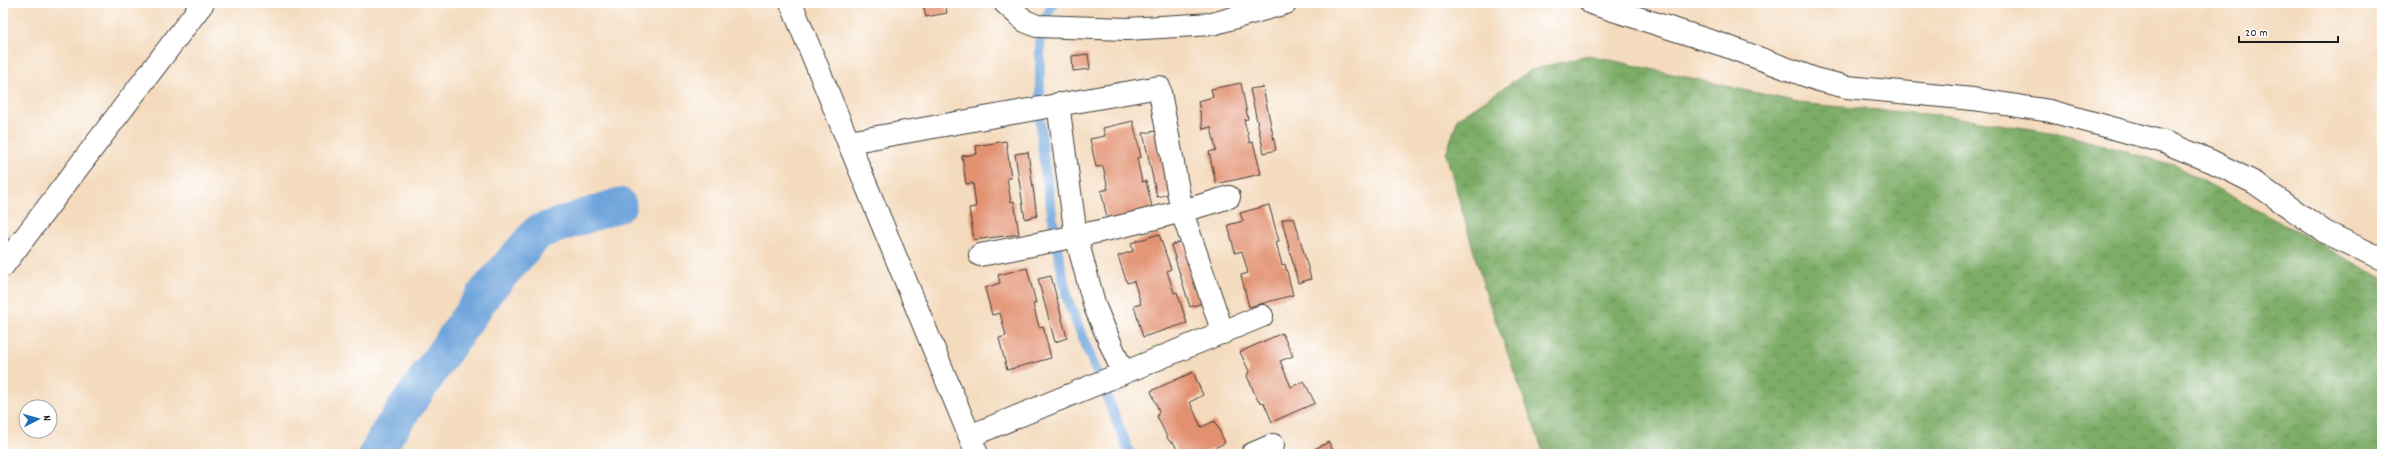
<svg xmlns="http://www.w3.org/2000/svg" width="2385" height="457" viewBox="0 0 2385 457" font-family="Dekko,sans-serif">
	<defs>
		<pattern id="forest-crowns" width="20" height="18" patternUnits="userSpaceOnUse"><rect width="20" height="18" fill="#7cac66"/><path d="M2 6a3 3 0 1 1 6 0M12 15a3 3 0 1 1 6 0" fill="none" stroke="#658b53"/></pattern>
	</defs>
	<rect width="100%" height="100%" fill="#fff"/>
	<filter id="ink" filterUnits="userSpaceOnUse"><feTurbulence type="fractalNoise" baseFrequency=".025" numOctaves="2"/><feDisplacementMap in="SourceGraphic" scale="8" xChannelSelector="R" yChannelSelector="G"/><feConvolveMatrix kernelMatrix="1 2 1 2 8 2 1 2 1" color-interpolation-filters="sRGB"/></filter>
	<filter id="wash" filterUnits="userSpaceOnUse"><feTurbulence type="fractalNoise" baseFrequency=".012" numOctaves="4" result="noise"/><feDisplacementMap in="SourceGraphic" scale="16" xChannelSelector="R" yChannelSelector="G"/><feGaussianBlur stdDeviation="0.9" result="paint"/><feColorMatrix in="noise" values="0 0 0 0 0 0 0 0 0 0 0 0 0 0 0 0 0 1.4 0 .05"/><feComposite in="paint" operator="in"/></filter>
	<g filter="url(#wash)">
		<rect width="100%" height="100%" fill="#f4dbbe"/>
		<path fill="url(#forest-crowns)" stroke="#4c6441" d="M1588,55L1807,104L1949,116L2063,134L2174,165L2382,278V454H1544L1485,291L1446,154L1458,118L1531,70Z"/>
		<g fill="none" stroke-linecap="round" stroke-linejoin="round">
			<path stroke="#6fa5dc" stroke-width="10" d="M1054,3L1047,15L1040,39V121L1044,163L1058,252L1068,301L1130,454"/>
			<path stroke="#6fa5dc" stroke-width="35" d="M376,454L387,434L485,293L538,232L619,205"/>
		</g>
		<g id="blocks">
			<path fill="#e2906f" d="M923,3H945L947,13L926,17Z
				M1088,54L1090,69L1073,71L1072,56Z
				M1241,83L1248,119L1244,120L1250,143L1253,142L1261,174L1216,184L1209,152L1216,150L1211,127L1203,129L1198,101L1213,97L1211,89Z
				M1263,87L1276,150L1264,153L1250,89Z
				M1133,121L1141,157L1137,158L1142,182L1146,181L1153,212L1108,222L1101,191L1108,189L1103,166L1096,167L1090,139L1105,136L1103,128Z
				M1156,131L1170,194L1157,197L1143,133Z
				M1006,141L1011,178H1007L1011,202L1014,201L1019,234L974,240L969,208L976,207L973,183L966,184L962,156L977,154L976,146Z
				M1028,152L1037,216L1025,219L1015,154Z
				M1269,205L1279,241L1276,242L1282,265L1285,264L1293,295L1249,307L1241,275L1248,273L1242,251L1235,253L1228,225L1243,221L1240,213Z
				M1294,217L1311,279L1298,283L1282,220Z
				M1159,234L1171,269L1167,271L1174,293L1177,292L1187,323L1143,337L1134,306L1141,304L1134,281L1127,283L1118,256L1133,251L1131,243Z
				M1183,241L1203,303L1190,307L1171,245Z
				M1027,268L1036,303L1033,304L1039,327L1043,326L1051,358L1007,370L999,338L1006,336L1000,313L992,315L985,288L1000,283L998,275Z
				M1051,276L1067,338L1055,342L1038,279Z
				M1282,333L1293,356L1280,361L1291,387L1304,381L1315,403L1272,422L1264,403L1258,401L1247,376L1249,371L1240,352Z
				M1193,372L1203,395L1190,402L1201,427L1215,421L1225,443L1201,454H1179L1174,443L1169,441L1157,416L1159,411L1151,391Z
				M1329,442L1335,454H1304Z"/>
		</g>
	</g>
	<g filter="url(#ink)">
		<use href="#blocks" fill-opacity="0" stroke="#3c3934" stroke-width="1"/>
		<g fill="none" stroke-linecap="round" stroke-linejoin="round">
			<g stroke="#3c3934" stroke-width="24">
				<path id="street" d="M791,3L977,454
					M1005,3L1025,21L1037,26L1127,29L1212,24L1286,3
					M1591,3L1723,45L1818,80L1847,87L1973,99L2050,111L2164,142L2211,161L2255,183L2325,232L2382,259
					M1058,104L1076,236L1095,307L1123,373
					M849,142L1159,87L1182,212L1223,333
					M980,255C1064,239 1148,223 1229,197
					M970,436L1262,316
					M1252,454L1273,445"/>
			</g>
			<g stroke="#3c3934" stroke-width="24">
				<path id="secondary" d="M3,266L203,3"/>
			</g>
			<use href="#street" stroke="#fff" stroke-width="22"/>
			<use href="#secondary" stroke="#fff" stroke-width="22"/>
		</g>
	</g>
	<rect width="2385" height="457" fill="none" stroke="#fff" stroke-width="16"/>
	<g transform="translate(38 419) rotate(84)"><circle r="19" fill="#ffffff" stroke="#a4a4a4"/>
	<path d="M0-3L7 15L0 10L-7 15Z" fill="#1f6fb2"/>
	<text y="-6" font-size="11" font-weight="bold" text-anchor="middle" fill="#1c1c1c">N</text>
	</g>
	<path d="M2239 36v6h99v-6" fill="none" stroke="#1c1c1c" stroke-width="2"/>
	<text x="2245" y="36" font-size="12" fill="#1c1c1c" stroke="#ffffff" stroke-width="3" paint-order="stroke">20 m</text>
</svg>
